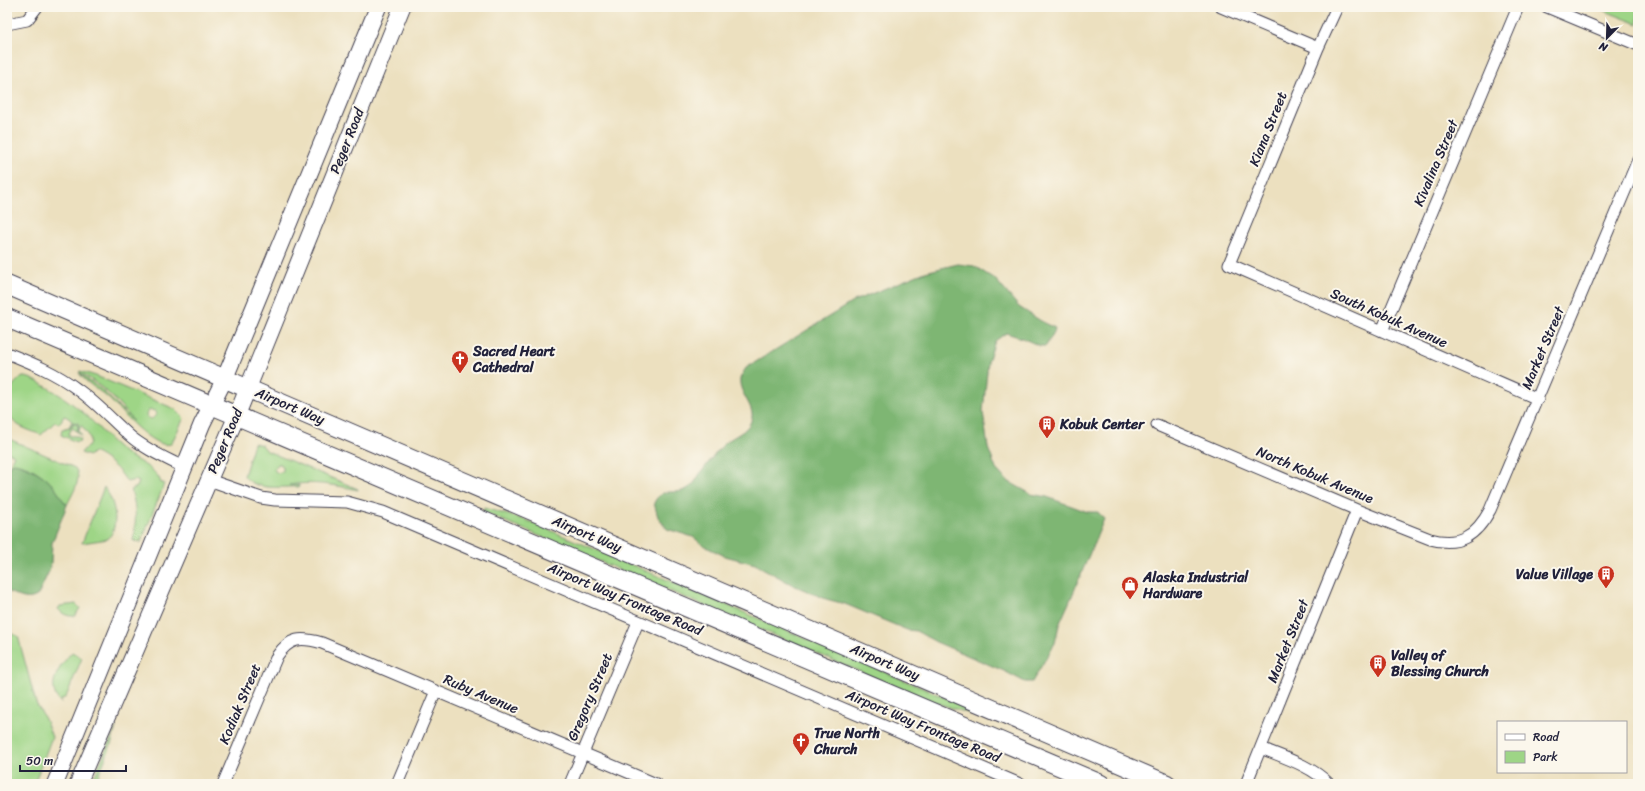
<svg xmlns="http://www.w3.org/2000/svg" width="1645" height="791" viewBox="0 0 1645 791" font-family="Sriracha,sans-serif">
	<rect width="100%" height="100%" fill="#fbf7ec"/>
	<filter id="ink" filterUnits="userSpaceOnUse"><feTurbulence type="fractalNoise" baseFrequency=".025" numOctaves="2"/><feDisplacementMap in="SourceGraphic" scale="8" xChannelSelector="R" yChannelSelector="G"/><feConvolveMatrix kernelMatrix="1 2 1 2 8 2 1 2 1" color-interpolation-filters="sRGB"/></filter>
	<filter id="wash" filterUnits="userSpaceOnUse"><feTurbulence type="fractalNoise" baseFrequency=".012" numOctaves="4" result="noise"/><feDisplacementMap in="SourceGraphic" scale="16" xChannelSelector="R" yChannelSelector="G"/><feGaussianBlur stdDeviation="0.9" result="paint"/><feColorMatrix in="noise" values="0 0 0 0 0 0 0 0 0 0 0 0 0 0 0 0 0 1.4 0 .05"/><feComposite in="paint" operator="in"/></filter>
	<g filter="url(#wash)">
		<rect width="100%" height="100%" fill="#ece0bf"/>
		<path fill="#9ed586" stroke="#607c60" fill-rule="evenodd" d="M1595,7H1638V24Z
			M80,371L96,376L175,409L184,418L171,444C152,450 120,409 108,398C99,390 86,383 79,373L102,390L133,421C120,402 99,383 79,372ZM151,410L155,411L156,415L152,419L148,418L146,415L148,411Z
			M23,377C30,377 36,381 43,385C60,394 78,407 92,421C101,430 110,441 120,449C132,460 157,467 161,483H164L162,490L141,542L133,541C136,523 137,508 131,490L137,487L139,482L135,480L127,482C119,469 107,458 93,452L89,456L81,453C83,449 86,449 88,446C94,438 85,431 81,425L79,431L82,436L77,432L79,427L78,423L73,422L70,428H65L70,429L74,423L78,425L77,432L73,428L69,433V436H76L81,439L80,441L76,442L61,435L62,429L69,427L72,421L67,417L64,416L59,424L55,422L41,435C32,431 20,428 13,421C0,409 9,383 23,377Z
			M7,438L75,468C83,479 72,494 67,505C62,500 59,493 54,487C44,475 26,462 10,464L14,455L7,452Z
			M254,443L262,445L267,451L358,489V490C336,485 311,481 289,485H299V487C281,486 257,492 244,476ZM278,464H281L283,468V471L279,473L276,472L274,469Z
			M104,487C115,501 120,525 108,539L82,543Z
			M484,508L526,520L979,712L977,716L927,700L483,512Z
			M76,604L80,608L75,616C69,617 62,614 58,609L60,606Z
			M7,632L18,636L36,703L45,719L52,737L34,784H7Z
			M72,652L82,658L66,697L61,700V703C44,686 60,666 72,652Z
			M116,727L111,745L95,784H91Z"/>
		<path fill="#7eb673" stroke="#506c57" d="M958,264L974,266L996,280L1019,307L1041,321L1055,328L1054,332L1046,346H1040L1022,338L1006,333L995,341L988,362L983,412L988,448L996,469L1006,480L1031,494L1047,497L1088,512H1098L1104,519L1072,596L1059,625L1055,643L1032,682H1025L1004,671L936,642L916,631L907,630L845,604L826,599L793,585L755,564L725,556L706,547L693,537L667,529L658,517L654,503C663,484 675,498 690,487C694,484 697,479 699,475C707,465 715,453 724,444C731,437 743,434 749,425C760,409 738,395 740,379C741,376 744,371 746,368L854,301L925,272Z
			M15,463C30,467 45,475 54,487C59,493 62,500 67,505L52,543L51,563L49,571L38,595C28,603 16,595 7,591V471L10,464Z"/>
	</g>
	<g filter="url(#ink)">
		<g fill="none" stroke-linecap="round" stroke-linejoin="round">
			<g stroke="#403e4f" stroke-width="13">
				<path id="minor" d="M1221,7L1318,48
					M1337,7L1318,48L1229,264L1538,399
					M1547,7L1638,45
					M7,24L27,20L37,7
					M1382,331L1518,7
					M7,353C32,363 56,373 77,389C97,403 112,420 130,436C146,450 166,458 185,468
					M1157,425L1357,510L1430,539C1459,547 1476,536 1490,510L1638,160
					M209,480L261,498L275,500L347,502L383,512L1020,784
					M1261,748C1283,757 1312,766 1329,784
					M223,784L277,656C290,637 301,637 322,643L656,784
					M397,784L436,691
					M570,784L638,622
					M1246,784L1357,510"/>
			</g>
			<g stroke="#403e4f" stroke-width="18">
				<path id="secondary" d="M55,784L202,424L225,378L378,7
					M78,784L237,415L402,7"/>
			</g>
			<g stroke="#403e4f" stroke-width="20">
				<path id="primary" d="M7,285L1167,784
					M7,318L1101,784"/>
			</g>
			<use href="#minor" stroke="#fff" stroke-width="11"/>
			<use href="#secondary" stroke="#fff" stroke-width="16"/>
			<use href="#primary" stroke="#fff" stroke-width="18"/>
		</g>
	</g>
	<defs>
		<g id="church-pin" transform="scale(0.9)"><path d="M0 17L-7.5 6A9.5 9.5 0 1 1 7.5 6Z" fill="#c8321e" stroke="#fbf7ec"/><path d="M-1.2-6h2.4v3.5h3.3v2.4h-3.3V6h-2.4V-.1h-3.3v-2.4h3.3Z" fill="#fff"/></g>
		<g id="building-pin" transform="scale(0.9)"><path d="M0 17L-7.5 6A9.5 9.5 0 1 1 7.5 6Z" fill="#c8321e" stroke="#fbf7ec"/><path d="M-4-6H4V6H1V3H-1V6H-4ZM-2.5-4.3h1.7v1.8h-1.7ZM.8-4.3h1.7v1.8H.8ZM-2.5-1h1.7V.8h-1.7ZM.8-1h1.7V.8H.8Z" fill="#fff"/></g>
		<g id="shop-pin" transform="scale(0.9)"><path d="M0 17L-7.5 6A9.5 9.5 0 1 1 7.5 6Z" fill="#c8321e" stroke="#fbf7ec"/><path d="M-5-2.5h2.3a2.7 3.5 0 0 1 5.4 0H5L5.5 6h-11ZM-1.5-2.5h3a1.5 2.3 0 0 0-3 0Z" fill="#fff"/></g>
	</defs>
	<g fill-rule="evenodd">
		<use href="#church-pin" x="460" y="359"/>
		<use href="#building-pin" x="1047" y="424"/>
		<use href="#building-pin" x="1606" y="574"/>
		<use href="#shop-pin" x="1130" y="585"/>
		<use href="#building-pin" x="1378" y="663"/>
		<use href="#church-pin" x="801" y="741"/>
	</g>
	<g text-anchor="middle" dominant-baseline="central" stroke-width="4" stroke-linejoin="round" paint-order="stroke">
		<g font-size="14" fill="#22223b" stroke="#fbf7ec">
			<text transform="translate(1268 129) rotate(-68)">Kiana Street</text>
			<text transform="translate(347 141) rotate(-68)">Peger Road</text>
			<text transform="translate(1436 163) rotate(-67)">Kivalina Street</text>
			<text transform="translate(1389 318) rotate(24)">South Kobuk Avenue</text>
			<text transform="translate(1543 348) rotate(-67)">Market Street</text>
			<text transform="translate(290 406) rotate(23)">Airport Way</text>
			<text transform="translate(225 441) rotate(-67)">Peger Road</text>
			<text transform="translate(1315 475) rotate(23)">North Kobuk Avenue</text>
			<text transform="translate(587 534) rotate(23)">Airport Way</text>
			<text transform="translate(625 599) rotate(23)">Airport Way Frontage Road</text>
			<text transform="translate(1288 641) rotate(-68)">Market Street</text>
			<text transform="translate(885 662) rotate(23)">Airport Way</text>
			<text transform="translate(481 694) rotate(23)">Ruby Avenue</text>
			<text transform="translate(590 697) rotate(-67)">Gregory Street</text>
			<text transform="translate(240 704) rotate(-67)">Kodiak Street</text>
			<text transform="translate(923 726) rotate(23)">Airport Way Frontage Road</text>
		</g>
		<g font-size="14" font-weight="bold" fill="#22223b" stroke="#fbf7ec" text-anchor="start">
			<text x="473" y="351">Sacred Heart<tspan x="473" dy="16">Cathedral</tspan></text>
			<text x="1060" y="424">Kobuk Center</text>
			<text x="1593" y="574" text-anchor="end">Value Village</text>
			<text x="1143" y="577">Alaska Industrial<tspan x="1143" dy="16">Hardware</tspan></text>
			<text x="1391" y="655">Valley of<tspan x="1391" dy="16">Blessing Church</tspan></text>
			<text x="814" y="733">True North<tspan x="814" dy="16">Church</tspan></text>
		</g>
	</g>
	<rect width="1645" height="791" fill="none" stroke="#fbf7ec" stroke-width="24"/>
	<rect x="1497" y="721" width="130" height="52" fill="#fbf7ec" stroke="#a4a2a5"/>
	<rect x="1505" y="734" width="20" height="6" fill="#ffffff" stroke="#a4a2a5"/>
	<text x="1533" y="741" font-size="12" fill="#22223b">Road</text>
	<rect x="1505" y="751" width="20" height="12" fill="#9ed586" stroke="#a4a2a5"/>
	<text x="1533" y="761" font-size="12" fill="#22223b">Park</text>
	<g transform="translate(1607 38) rotate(203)" stroke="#fbf7ec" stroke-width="3" paint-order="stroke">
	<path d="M0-3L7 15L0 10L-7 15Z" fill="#22223b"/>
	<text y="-6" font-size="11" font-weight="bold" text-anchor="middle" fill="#22223b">N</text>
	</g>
	<path d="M20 765v6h106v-6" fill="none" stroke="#22223b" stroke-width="2"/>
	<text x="26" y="765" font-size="12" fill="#22223b" stroke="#fbf7ec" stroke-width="3" paint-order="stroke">50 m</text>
</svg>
